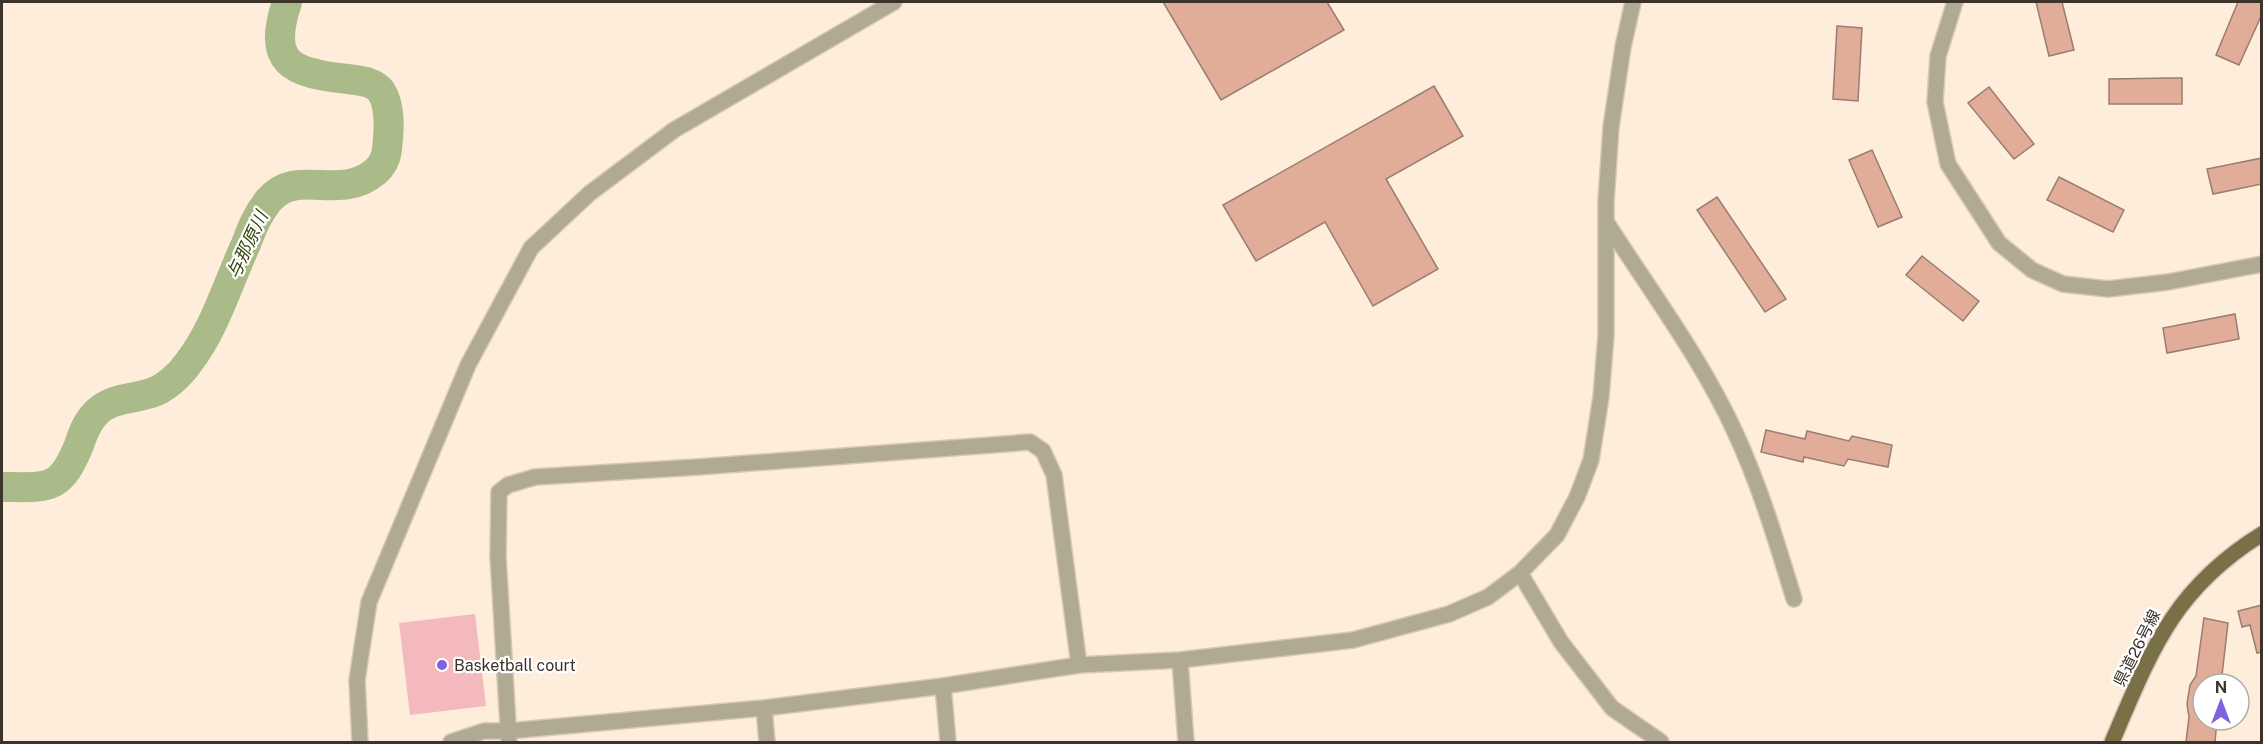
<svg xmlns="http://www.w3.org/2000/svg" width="2263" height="744" viewBox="0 0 2263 744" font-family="'Public Sans','Noto Sans JP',sans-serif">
	<rect width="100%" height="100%" fill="#ffeddb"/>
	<path fill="#f3b9bd" d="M475,614L486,706L410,715L399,623Z"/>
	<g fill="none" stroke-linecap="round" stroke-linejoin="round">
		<path stroke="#aaba89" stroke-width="30" d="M2,487C48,487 60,492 79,445C83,433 87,422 96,413C110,398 133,399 151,393C165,389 181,374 189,362C215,328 228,283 246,244C252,228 258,213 269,200C298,167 339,202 375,172C382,166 386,159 387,149C389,132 391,106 381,91C373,81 360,81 348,79C290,73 267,63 287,2"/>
	</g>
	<path fill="#e1ac98" stroke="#997d73" stroke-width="1.5" d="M1163,2H1327L1344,30L1221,100Z
		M2036,2H2062L2074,50L2049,56Z
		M2238,2H2262V14L2239,65L2216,55Z
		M1837,26L1862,28L1858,101L1833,99Z
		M2169,78H2182V104H2109V79Z
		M1434,86L1463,136L1386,179L1438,269L1373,306L1325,222L1256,261L1223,205Z
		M1989,87L2034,144L2014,159L1968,103Z
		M1872,150L1902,217L1878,227L1849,160Z
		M2262,158V184L2213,194L2207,169Z
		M2059,177L2124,210L2113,232L2047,200Z
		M1717,197L1786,299L1765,312L1697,210Z
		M1922,256L1979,301L1963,321L1906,275Z
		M2235,314L2239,339L2167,353L2163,328Z
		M1766,430L1805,439L1807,431L1849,441L1852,436L1892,445L1888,467L1848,459L1844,466L1804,457L1803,462L1761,452Z
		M2262,605V652L2257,653L2250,625L2242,627L2238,611Z
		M2204,618L2228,623L2221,684H2203V720H2217L2215,742H2186L2189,717L2187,704L2190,685L2196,676Z"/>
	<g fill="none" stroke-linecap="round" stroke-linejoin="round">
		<g stroke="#d8c8b8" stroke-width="18">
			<path id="minor" d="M1955,2L1938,56L1935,102L1948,164L1999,243L2032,270L2063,284L2108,289L2168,282L2262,264
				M1607,223C1651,292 1701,358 1735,432C1760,486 1777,543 1794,599
				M1520,573L1561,642L1612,708L1661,742
				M1180,660L1186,742
				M943,686L948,742
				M764,708L767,742
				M360,742L357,680L369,602L468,365L531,248L590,193L674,130L894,2
				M451,742L484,731H508L764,708L943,686L1079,665L1180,660L1353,640L1449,614L1488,597L1520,573L1557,535L1577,497L1591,460L1601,397L1606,335V201L1611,127L1623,47L1633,2
				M509,742L498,556L499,492L508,485L535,477L698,467L1030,442L1043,451L1054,475L1079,665"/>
		</g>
		<g stroke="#d8c8b8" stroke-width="18">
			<path id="major" d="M2112,742C2151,651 2173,589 2262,534"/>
		</g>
		<use href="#minor" stroke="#b0aa95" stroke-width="15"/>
		<use href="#major" stroke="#7a7048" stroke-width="15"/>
	</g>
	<circle fill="#7f62dd" stroke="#fff" stroke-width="2" cx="442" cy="665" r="6"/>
	<g text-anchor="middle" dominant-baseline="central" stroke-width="4.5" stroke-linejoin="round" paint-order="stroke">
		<g font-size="16" fill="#3c332b" stroke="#fff">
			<text transform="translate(2137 648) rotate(-63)">県道26号線</text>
		</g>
		<g font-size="16" fill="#3c332b" stroke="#fff" text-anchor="start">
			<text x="454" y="665">Basketball court</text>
		</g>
		<g font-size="18" font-style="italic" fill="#37450e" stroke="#fff">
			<text transform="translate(247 245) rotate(-65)">与那原川</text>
		</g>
	</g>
	<rect width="2263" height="744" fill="none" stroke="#3c332b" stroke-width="6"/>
	<g transform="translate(2221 702)"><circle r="28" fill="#ffffff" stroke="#b1adaa" stroke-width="1.5"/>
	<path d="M0-4.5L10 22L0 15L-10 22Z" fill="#7f62dd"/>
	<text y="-9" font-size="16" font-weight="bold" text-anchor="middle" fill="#3c332b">N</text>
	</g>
</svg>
